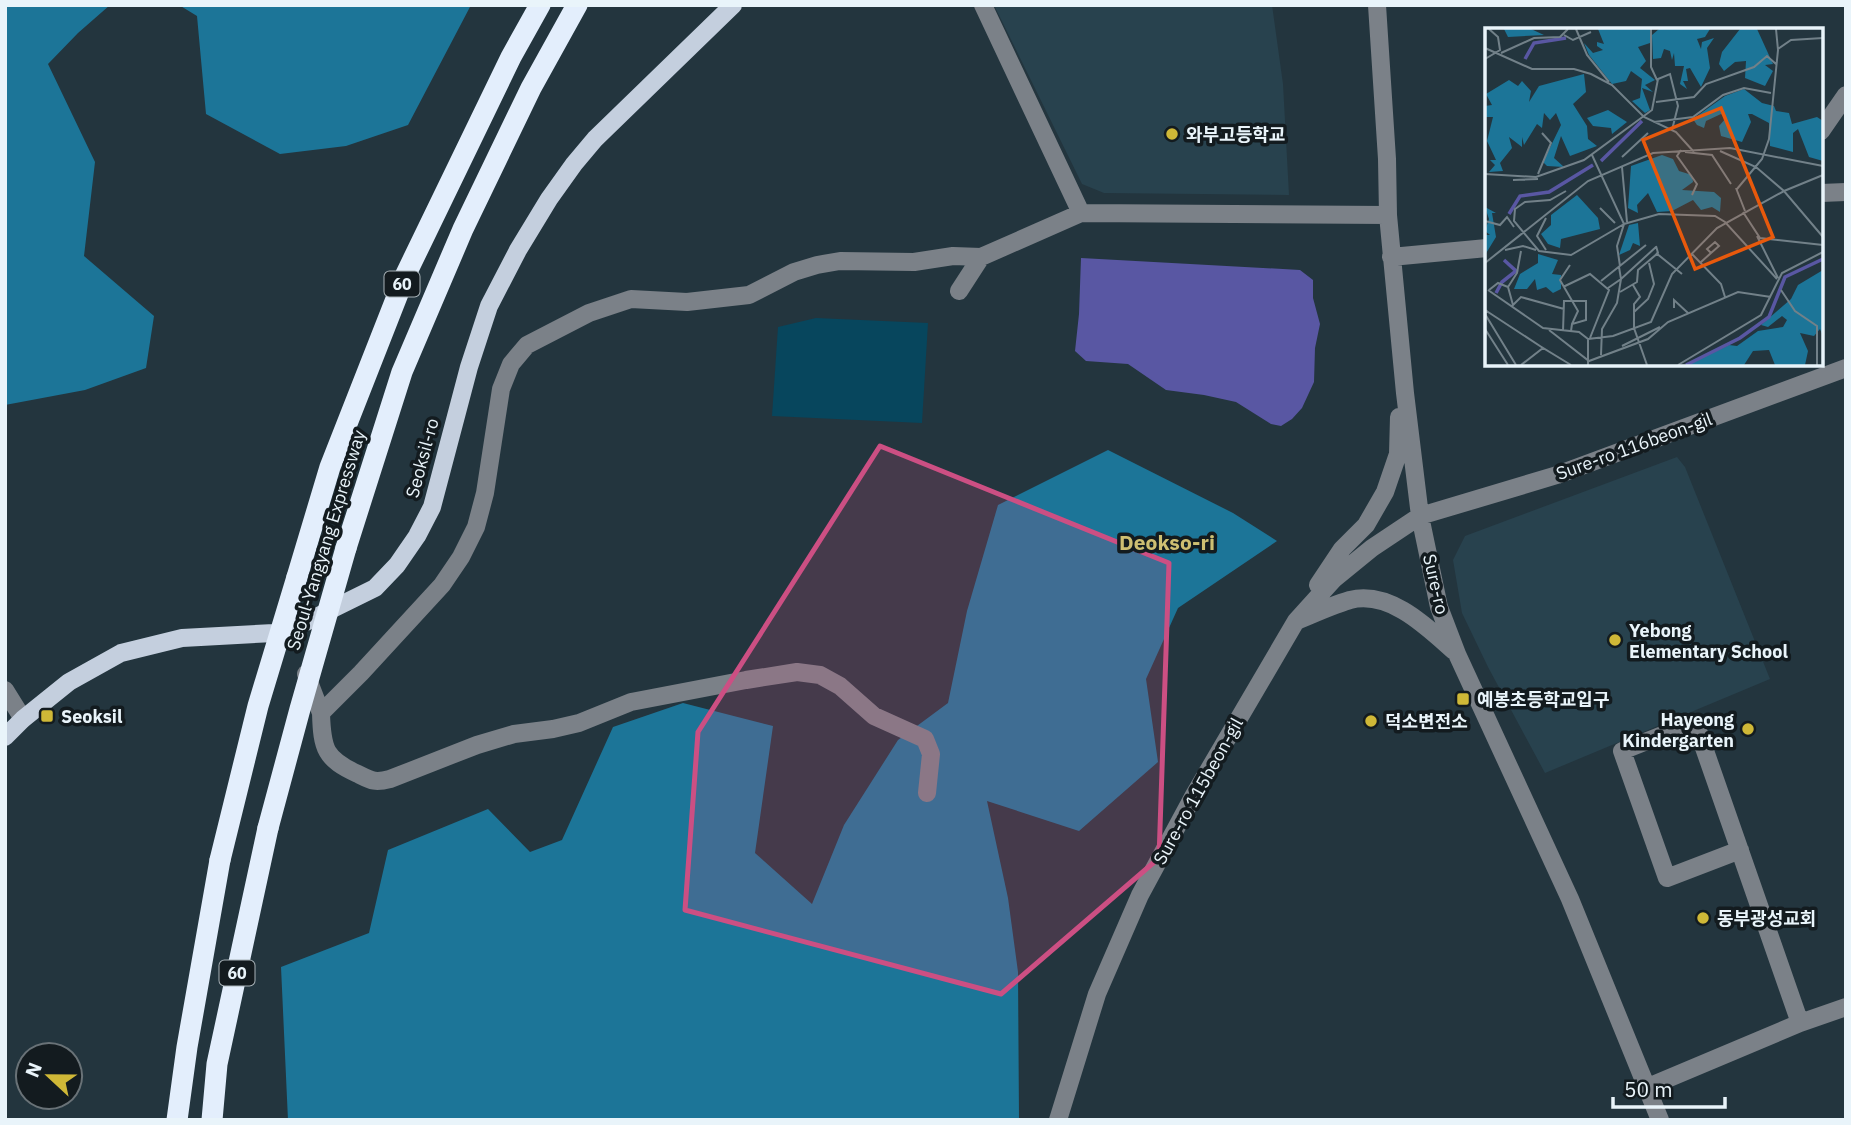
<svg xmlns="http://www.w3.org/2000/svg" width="1851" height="1125" viewBox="0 0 1851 1125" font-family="'IBM Plex Sans','Noto Sans KR',sans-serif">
	<rect width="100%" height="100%" fill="#23353e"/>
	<path fill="#28424e" d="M994,5H1272L1283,84L1289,195L1104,193L1082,184Z
		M1677,457L1685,467L1770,679L1545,773L1488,667L1462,613L1453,560L1465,536Z"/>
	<path fill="#07465d" d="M816,318L928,323L922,423L772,416L778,327Z"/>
	<path fill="#1c7598" d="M5,5H110L78,33L48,64L95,162L84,256L154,316L146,368L85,390L5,405Z
		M179,5H471L408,125L346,146L280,154L206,114L197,16Z
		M1108,450L1233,513L1277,541L1178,608L1146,679L1158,762L1079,831L987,801L1008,898L1018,972L1019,1120H288L281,967L369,933L388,850L488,809L530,852L562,840L613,727L683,703L773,726L755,853L812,904L844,825L898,740L948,703L967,611L998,505Z"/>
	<path fill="#5957a3" d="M1081,258L1300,270L1313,280V298L1320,324L1315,348L1314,382L1302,408L1292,419L1281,426L1271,424L1236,402L1204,395L1166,390L1128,364L1086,361L1075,351L1079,314Z"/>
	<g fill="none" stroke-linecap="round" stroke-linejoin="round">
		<path stroke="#7b8188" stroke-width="18" d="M983,5L1081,213
			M1377,5L1387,159L1388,215L1405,393L1420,516L1439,607L1457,654L1570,899L1660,1120
			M1821,131L1846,95
			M1821,193L1846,192
			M1391,257L1487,248
			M959,291L981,257L1081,213L1388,215
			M1318,585L1342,549L1366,525L1385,492L1398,454L1399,417
			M1299,620C1315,613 1333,605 1350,600C1390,590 1427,627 1454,651
			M306,674L321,713L361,673L442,585L461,557L476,527L485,493L501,389L511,364L527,345L589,313L631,299L687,302L749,295L794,272L817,265L840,261L914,262L953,256L981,257
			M5,690L23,719
			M321,713C322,749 325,759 358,774C372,781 375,783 390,779L477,745L514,734L553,729L579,723L631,702L746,680L797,672L820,675L840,686L874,716L925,739L931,754L927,793
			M1740,850L1667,878L1622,751L1695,722L1800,1023
			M1648,1087L1800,1023L1846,1007
			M1058,1120L1097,994L1140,895L1194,795L1296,621L1334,579L1372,548L1420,516L1557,475L1846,368"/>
		<path stroke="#c4cfde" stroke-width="18" d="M5,737L23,719L69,682L121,653L182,638L274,633L306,622L375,588L397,565L417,536L432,507L469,367L489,306L518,250L549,199L574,164L595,139L733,5"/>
		<path stroke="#e3eefc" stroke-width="21" d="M346,548L402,372L463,229L531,88L577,5
			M297,577L330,467L405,276L511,57L540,5
			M177,1120L187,1047L220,860
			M212,1120L217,1064L268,828"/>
		<path stroke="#e3eefc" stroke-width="21" d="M268,828L300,709L346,548
			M220,860L258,706L297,577"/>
	</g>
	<path fill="#cc4f83" fill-opacity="0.2" stroke="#cc4f83" stroke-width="5" stroke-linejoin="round" d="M880,446L1169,563L1159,858L1001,994L685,910L698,732Z"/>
	<g fill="#cfb837" stroke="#131b1f" stroke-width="2.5">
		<circle cx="1172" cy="134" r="7"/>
		<circle cx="1615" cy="640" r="7"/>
		<rect x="1456" y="692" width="14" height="14" rx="3.5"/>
		<rect x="40" y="709" width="14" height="14" rx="3.5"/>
		<circle cx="1371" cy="721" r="7"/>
		<circle cx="1748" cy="729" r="7"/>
		<circle cx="1703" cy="918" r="7"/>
	</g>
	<g text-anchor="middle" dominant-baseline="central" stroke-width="7" stroke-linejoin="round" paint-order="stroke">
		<g fill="#131b1f" stroke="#a9b3b8" stroke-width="2">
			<rect x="384.5" y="271.5" width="35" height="25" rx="5"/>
			<rect x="219.5" y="960.5" width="35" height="25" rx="5"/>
		</g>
		<g font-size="16" font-weight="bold" fill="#e9f4fa">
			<text x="402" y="284">60</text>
			<text x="237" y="973">60</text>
		</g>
		<g font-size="18" font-weight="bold" fill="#e9f4fa" stroke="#131b1f" text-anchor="start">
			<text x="1186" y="134">와부고등학교</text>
			<text x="1629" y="630">Yebong<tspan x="1629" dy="21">Elementary School</tspan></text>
			<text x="1477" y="699">예봉초등학교입구</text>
			<text x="61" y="716">Seoksil</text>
			<text x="1734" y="719" text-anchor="end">Hayeong<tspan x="1734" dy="21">Kindergarten</tspan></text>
			<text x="1385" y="721">덕소변전소</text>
			<text x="1717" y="918">동부광성교회</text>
		</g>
		<g font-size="18" fill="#e9f4fa" stroke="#131b1f">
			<text transform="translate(1634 446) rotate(-20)">Sure-ro 116beon-gil</text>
			<text transform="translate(422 458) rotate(-75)">Seoksil-ro</text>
			<text transform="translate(326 540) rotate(-73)">Seoul-Yangyang Expressway</text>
			<text transform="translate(1436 584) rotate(77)">Sure-ro</text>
			<text transform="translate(1198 791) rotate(-61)">Sure-ro 115beon-gil</text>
		</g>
		<g font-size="21" font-weight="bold" fill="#cebf72" stroke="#131b1f">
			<text x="1167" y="542">Deokso-ri</text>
		</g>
	</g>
	<g transform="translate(1485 28)">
		<rect width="338" height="338" fill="#23353e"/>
		<path d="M19,1H46L59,7L23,9ZM113,1H165V15L153,19L161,33L155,40L170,52L160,57L168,64L157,60L165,82L160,85L147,73L155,70L157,51L146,43L141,53L127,56L104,27L99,15L108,25L118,22L112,18V14L119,16ZM174,1H225L220,9L212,11L216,21L217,14L229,10L222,20L225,40L216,59L205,40L201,41L203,53H198L202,61L195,56L199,38H190L189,25L187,32L185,23L179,21L176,30L168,31L167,7ZM255,1H272L288,36L280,37L288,43L280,58L260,50L261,33L250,34L239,43L234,36L237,24ZM99,46L101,64L88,76L102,98L103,111L112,118L85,128L76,108L69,130L79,139L62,138L58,134L76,97L71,85L65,92L59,85L57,100L52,96L39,117L37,109V119L24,109L27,120L15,135L18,143L4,144L10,137L5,132H11L2,113L8,89H0V78L7,77L1,66L24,52L33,58L37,53L46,63L44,74L54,58ZM259,61L277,75L289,78L291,83L304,85L307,96L332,89L338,93V133L324,129L313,101L308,105V124L285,118L284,95L267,86H263L266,94L257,114L236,108L234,98L241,90L236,86L221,93L219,100L212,97L208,91L240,68ZM123,82L142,94L127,106L126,100L108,98L102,90ZM177,127L188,131L194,143L207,147L208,154L197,162L229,164L236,170L235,184L227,179L216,182L208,172L187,183L172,184L163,165L152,177L153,185L143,180L146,138ZM92,167L113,190L115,201L76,211L75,220L63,216L56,206L66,197V187ZM0,179L11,185H7L11,209L0,227V207H5L0,203L4,191ZM153,195L155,218L148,215L145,222L134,227L144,197ZM53,226L73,232L67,246L76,247V261L68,265L61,259L52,262L50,251L42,261H29L35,246L53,235ZM338,242V308L335,301L329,308L315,305L323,323L320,337H290L284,322L268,323L259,337H202L244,317L252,318L273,303L298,299L302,292L297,288L283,299L276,297L306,271L313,257Z" fill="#1c7598"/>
		<path fill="none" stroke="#5957a3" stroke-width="3.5" d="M40,31L49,15L81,10M116,133L157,93M24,186L35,168L64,164L108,137M11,265L17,254L31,243L19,232M201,337L255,310L284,289L300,249L338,231"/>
		<path fill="none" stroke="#728189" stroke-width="2" d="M91,1L102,27L124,54M166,1V39L172,52M79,7L88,12L106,4M0,20L47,41H89L106,46L127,57L159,89L191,104L209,124M293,21L306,12L338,10M16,25L49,10L75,9L83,1M0,31L15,22L13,9L4,1M171,74L209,69L221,56L269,39L282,28L291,36M169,94L208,89L238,67L259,60L286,65M196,122L192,128L212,156L207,167M235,123L271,139L299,163L338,147M200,124L227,127L246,156M107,127L139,196L132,218L135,238M137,129L163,105M137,139L142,194M0,146L51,149L99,132L167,82L173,51L185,46L193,78L187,102M53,146L66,115L57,105M28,152L53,151M251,160L260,183M252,161L277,131L284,111L293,22L291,1M81,163L65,172L40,174L30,181L29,193L54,223L86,227L139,196M115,180L130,195M258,184L275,210L338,217M0,193L15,197L22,189L29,199M139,196L174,186L230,188L240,194L292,251M272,208L293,250M20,222L38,218L51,222M61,222L52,208L61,190M171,225L197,246M207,226L236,256L240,269M216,234L226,225L234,218L230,214L222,221L226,225M0,235L103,153L168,125L245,120L338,138M85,237L75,252L93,283L87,296M116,253L161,217M148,257L155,269L149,276V300L162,337M23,259L32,245L36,223M78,259L105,246L124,262L105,310M123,260L136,251L134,239M3,262L58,300L94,304L103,311M4,262L13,255L23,259L28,277M296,262L310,283L332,298V337M135,264L152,254L153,242L173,225L171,218M27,278L36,269L79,281M189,280V272L203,285M0,282L58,320M2,282L0,286L31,337M149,284L163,271L169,256L164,235M0,301L23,337M64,302L104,333L163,311L183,294L253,264L286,269M78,303L79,273H101V292L87,296L86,303M103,311L128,308L166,294L187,246L232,200L299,163L338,209M103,311V337M137,318L175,299M116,327L117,301L132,275L136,251L171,219M36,337L58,320L86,337M193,337L276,287L297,245L338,224"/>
		<path fill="#e8590c" fill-opacity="0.15" stroke="#e8590c" stroke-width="3.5" d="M236,80L288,209L210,241L158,112Z"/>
		<rect width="338" height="338" fill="none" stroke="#e9f4fa" stroke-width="3.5"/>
	</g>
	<rect width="1851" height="1125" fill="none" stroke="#e9f4fa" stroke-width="14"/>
	<g transform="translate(49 1076) rotate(292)"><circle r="33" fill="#131b1f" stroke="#697277" stroke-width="2"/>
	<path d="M0-5L12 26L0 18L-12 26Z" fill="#cfb837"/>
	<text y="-10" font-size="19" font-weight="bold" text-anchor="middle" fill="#e9f4fa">N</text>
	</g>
	<path d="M1613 1097v10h112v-10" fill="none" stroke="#e9f4fa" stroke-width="3.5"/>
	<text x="1624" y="1097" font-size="21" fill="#e9f4fa" stroke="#131b1f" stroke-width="5" paint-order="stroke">50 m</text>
</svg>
